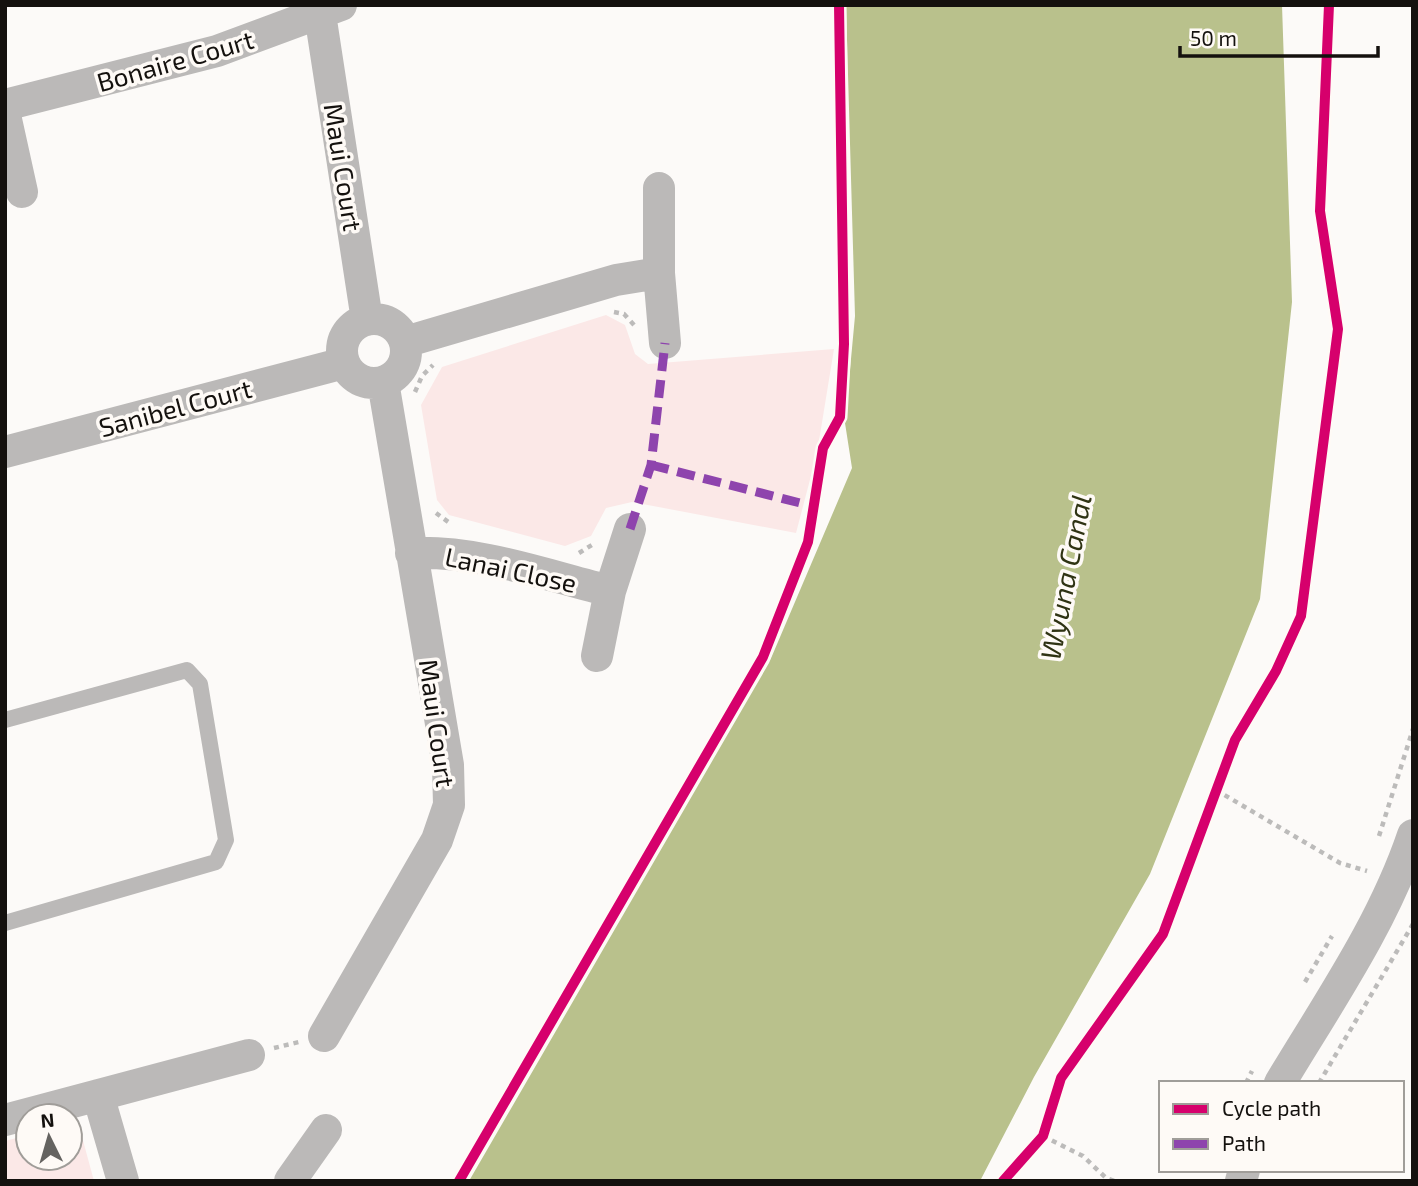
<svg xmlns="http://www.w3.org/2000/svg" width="1418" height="1186" viewBox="0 0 1418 1186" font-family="'Exo 2',sans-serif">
	<rect width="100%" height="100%" fill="#fcfaf8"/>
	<path fill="#fbe8e7" d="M606,315L625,325L635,354L648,364L834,349L817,453L796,533L632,502L606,508L591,536L565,546L449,515L437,500L421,405L442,367Z
		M78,1122L94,1181H5V1141L28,1135V1158H70V1124Z"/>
	<path fill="#b9c18c" d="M846,5H1282L1292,302L1260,599L1150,874L1034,1077L980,1181H469L769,663L852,468L845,423L855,316Z"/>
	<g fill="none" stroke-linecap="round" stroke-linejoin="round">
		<path stroke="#bcbbba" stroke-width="4.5" stroke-dasharray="5 5" stroke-linecap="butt" d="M614,312L624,314L635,326
			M415,392L422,376L433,365
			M436,513L451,524
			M579,553L595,543
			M1216,790L1340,863L1367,871
			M1379,836L1413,729
			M1305,982L1332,936
			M274,1048L299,1042
			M1246,1083L1252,1071
			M1319,1083L1413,924
			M1043,1136L1083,1156L1106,1178L1114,1181"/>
		<path stroke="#bbb9b8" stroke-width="16" d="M5,720L187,670L200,684L226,840L216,862L5,923"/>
		<path stroke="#bbb9b8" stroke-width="32" d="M320,14L367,320
			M5,105L217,51L341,5
			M5,115L22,192
			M659,188V273L665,343
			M342 351a32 32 0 1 1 64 0a32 32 0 1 1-64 0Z
			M405,342L616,280L659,273
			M5,452L344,363
			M411,553C478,550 545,575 610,591
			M597,656L610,591L630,529
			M324,1036L437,840L449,805L448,765L383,382
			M1280,1083C1328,1003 1383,924 1413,835
			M98,1095L123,1181
			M5,1120L249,1055
			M290,1181L326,1130
			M1241,1181L1244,1170"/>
		<path stroke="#8e44ad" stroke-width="9" stroke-dasharray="18 9" stroke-linecap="butt" d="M651,465L816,507
			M630,529L651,465L665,343"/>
		<g stroke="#fefaf6" stroke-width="15">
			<path id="cycleway" d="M459,1181L763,657L808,542L823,448L840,417L844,344L839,5
				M1003,1181L1043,1136L1061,1078L1163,934L1235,740L1276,671L1301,616L1338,329L1320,211L1329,5"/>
		</g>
		<use href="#cycleway" stroke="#d6006c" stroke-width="10"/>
	</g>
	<g text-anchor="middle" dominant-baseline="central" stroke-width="7" stroke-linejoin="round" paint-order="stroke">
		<g font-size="26" fill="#14110e" stroke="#fefaf6">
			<text transform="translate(175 60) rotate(-16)">Bonaire Court</text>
			<text transform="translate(344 167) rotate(81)">Maui Court</text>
			<text transform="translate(175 407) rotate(-15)">Sanibel Court</text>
			<text transform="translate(511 569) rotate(12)">Lanai Close</text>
			<text transform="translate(438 723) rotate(82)">Maui Court</text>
		</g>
		<g font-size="28" font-style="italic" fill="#2f3313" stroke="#fefaf6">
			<text transform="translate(1065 577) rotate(-79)">Wyuna Canal</text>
		</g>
	</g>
	<rect width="1418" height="1186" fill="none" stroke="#14110e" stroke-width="14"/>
	<rect x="1159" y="1081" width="245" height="91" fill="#fefaf6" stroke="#a09d99" stroke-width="2"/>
	<rect x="1173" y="1104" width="35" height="10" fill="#d6006c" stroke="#a09d99" stroke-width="2"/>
	<text x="1222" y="1116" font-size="21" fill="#14110e">Cycle path</text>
	<rect x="1173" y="1139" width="35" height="10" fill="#8e44ad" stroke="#a09d99" stroke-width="2"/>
	<text x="1222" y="1151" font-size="21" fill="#14110e">Path</text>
	<g transform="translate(49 1137) rotate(355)"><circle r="33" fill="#fefaf6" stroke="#a09d99" stroke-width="2"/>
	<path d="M0-5L12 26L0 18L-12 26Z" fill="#656360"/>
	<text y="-10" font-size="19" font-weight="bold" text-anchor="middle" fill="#14110e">N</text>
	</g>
	<path d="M1180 46v10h198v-10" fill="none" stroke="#14110e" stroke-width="3.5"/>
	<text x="1190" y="46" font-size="21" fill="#14110e" stroke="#fefaf6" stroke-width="5" paint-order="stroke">50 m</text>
</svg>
